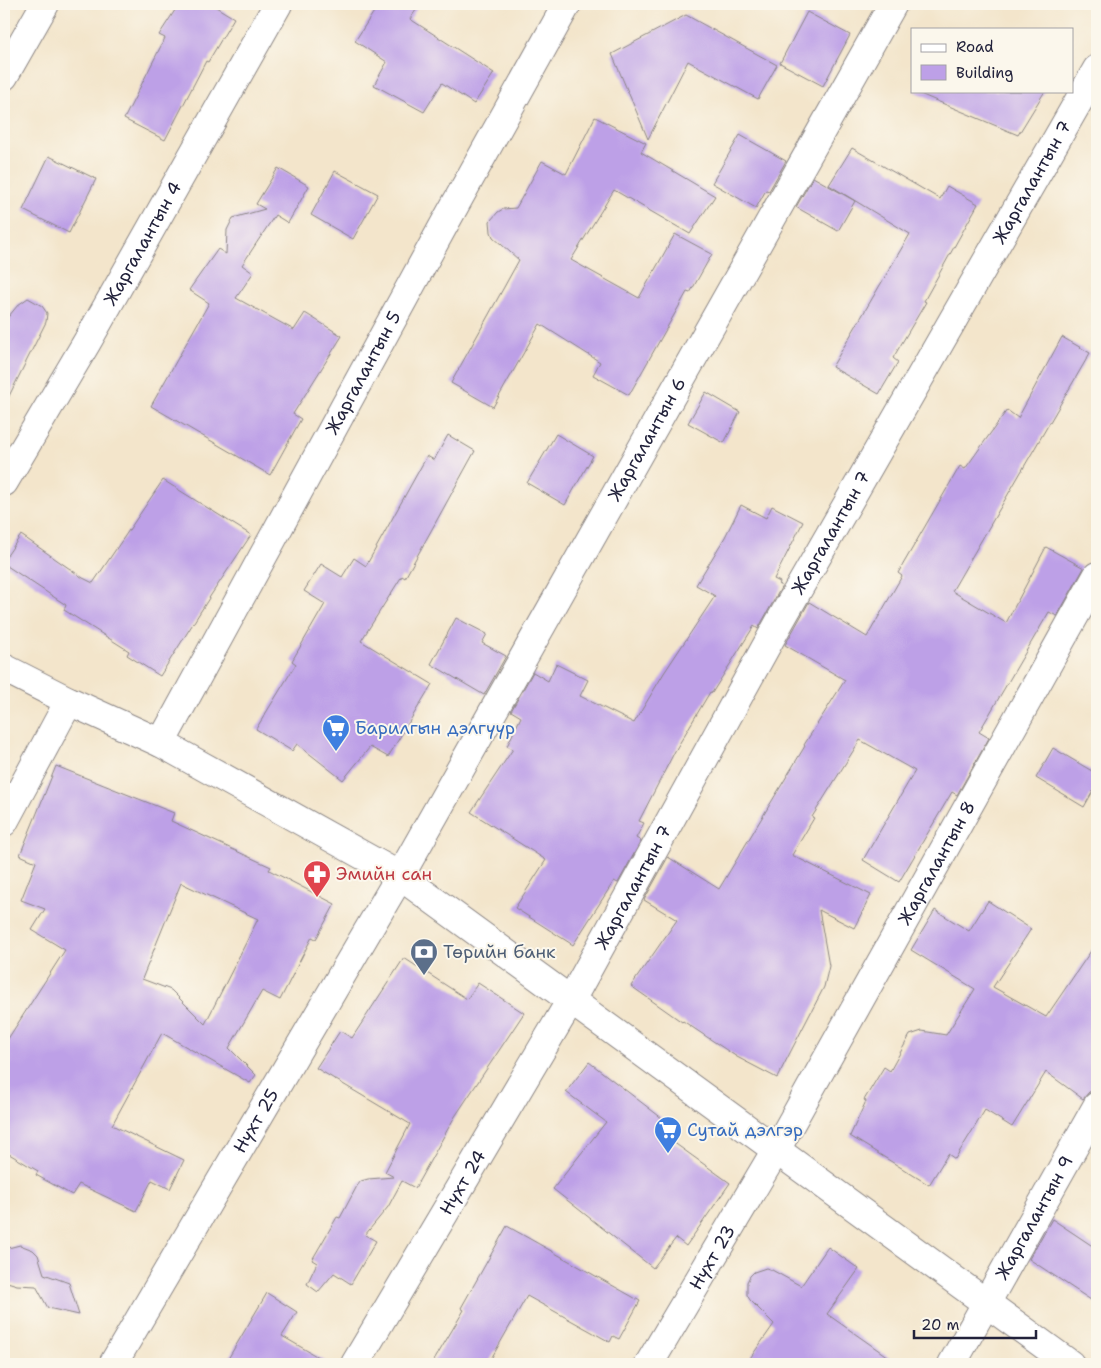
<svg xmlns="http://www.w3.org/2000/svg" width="1101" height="1368" viewBox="0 0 1101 1368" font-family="'Shantell Sans',sans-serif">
	<rect width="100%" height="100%" fill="#fbf7ec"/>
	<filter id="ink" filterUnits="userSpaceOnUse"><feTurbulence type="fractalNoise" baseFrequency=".02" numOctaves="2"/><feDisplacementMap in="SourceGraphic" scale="10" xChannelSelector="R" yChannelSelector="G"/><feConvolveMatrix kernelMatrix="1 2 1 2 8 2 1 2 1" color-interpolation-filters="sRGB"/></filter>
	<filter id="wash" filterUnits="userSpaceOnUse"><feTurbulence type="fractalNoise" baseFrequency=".0096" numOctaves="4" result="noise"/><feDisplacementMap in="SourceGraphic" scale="20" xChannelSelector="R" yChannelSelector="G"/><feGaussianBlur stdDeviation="1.12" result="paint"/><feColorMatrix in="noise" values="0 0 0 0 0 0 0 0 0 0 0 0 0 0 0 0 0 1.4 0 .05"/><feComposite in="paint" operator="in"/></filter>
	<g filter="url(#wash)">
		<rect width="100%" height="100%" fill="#f3e5cb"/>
		<g id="blocks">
			<path fill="#bda0e7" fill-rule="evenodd" d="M179,4H211L234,18L208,62L206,61L165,140L124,119L165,38L159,35Z
				M379,4H420L410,19L494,73L474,104L442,83L424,112L374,85L387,62L355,41Z
				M807,12L850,35L823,86L780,63Z
				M686,15L777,65L758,99L688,61L648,139L612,54Z
				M913,91H1045L1018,135Z
				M595,117L646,143L641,152L715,196L690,234L614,190L571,260L639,298L675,234L712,254L690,293L687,292L629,395L593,375L600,362L540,324L493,407L451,383L519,260L493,237L491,232L490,221L498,212L503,209L516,208L542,161L566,174Z
				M740,135L786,161L769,191L766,190L756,208L712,183Z
				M852,148L940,199L947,186L978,204L924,301L926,302L893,358L898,362L879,394L832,367L910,234L829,185Z
				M49,156L96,179L69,233L23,210Z
				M278,168L309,186L288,223L275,215L242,265L253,273L236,298L294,330L305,313L342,336L293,414L301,419L270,475L151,406L209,303L189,290L218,249L226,254L227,230L233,218L265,209L256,204Z
				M335,171L378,194L353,239L311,215Z
				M813,177L855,201L838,231L796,207Z
				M28,298L42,306L47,313L46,322L4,406V322L18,305Z
				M1062,337L1090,353L952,591L1006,623L1046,547L1084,568L1057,616L1049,612L979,732L989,738L957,795L952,792L899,882L863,860L915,771L860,740L812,817L814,818L792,855L871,895L854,928L819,910L829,966L824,987L777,1078L737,1057L683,1021L682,1022L631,986L677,920L644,900L668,857L719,889L805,746L804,745L845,680L785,645L809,602L867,637L902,576L898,573L960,466L965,469L1007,410L1018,418Z
				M706,392L740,412L724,443L688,423Z
				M556,434L593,456L565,505L527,483Z
				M448,435L475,451L405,578L402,576L361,641L432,684L388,757L370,747L343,780L297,744L292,751L256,729L296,664L292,661L325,604L304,591L321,564L342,577L354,558L366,566L427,456L434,460Z
				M163,480L251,535L211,595L160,676L127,655L129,651L64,610L66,605L4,564V560L21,535L83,578L93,583Z
				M741,505L766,518L772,506L803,522L774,579L780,582L779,584L782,586L758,629L754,626L712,693L710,692L675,751L639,821L644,823L636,838L641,841L618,883L614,881L573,945L515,908L546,860L471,812L513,749L507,746L521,717L511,711L533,672L548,681L556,664L588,680L580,696L634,723L664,673L715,596L696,585L725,537Z
				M456,618L487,634L482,643L506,656L484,695L431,664Z
				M1053,748L1097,774V784L1084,807L1036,778Z
				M56,766L174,813L171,821L271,867L269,870L335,904L316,939L312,937L280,1000L262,991L229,1048L256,1075L250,1083L162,1033L112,1125L184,1160L170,1189L152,1180L136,1211L79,1184L72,1195L36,1175L38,1171L4,1151V1045L65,950L32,930L45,909L21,900L36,862L20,855ZM181,883L258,919L205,1024L171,990L142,979Z
				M988,901L1031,929L993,987L1046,1017L1097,942V1090L1089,1092L1083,1099L1046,1072L1012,1127L985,1110L955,1159L948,1154L929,1185L850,1136L866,1101L864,1100L884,1067L890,1071L910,1035L922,1031L946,1035L975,989L911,950L935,910L969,931Z
				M404,958L467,999L478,983L524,1013L454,1118L415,1188L402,1181L388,1207L365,1235L376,1241L351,1284L334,1273L318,1292L307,1284L317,1263L312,1260L337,1217L340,1218L357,1186L361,1181L368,1179L394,1177L385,1172L410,1124L316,1068L340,1031L352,1038Z
				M589,1062L663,1119L655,1129L730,1183L686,1246L676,1238L653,1268L553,1189L606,1122L566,1092Z
				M1052,1219L1097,1249V1304L1029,1259Z
				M507,1226L640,1301L619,1339L613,1336L610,1342L527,1296L488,1364H432L464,1310L461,1308Z
				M20,1245L33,1250L38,1255L44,1274L69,1283L79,1315L48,1308L36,1286L17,1285L4,1281V1249Z
				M828,1247L859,1269L827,1314L898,1364H746L774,1324L750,1300L747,1295V1282L750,1276L754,1272L766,1268L772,1270L801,1286Z
				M267,1293L297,1312L282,1336L330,1364H225Z"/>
		</g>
	</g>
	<g filter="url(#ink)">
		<use href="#blocks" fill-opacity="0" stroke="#8a8483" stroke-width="1"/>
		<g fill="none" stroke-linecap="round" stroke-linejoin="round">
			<g stroke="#8a8483" stroke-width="30">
				<g id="minor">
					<path d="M4,76L45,4"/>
					<path id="s1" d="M4,482L87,342L278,4"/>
					<path d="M4,668L69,701L161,743L400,876L1070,1364"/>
					<path id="s2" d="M161,743L445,223L567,4"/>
					<path d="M4,822L69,701"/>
					<path id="s3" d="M113,1364L400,876L893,4"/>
					<path id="s4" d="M355,1364L571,1000L779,623L1097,69"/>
					<path id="s5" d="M649,1364L776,1150L1097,576"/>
					<path id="s6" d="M952,1364L1097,1106"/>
				</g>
			</g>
			<use href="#minor" stroke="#fff" stroke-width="28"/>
		</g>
	</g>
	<defs>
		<g id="supermarket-pin" transform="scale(1.4375)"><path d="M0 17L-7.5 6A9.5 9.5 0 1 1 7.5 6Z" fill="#3f7fe0" stroke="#fbf7ec"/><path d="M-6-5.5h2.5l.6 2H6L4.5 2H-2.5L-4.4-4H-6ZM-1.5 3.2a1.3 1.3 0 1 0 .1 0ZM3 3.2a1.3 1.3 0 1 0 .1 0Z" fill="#fff"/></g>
		<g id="pharmacy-pin" transform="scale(1.4375)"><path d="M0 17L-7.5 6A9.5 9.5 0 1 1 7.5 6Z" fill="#e0444e" stroke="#fbf7ec"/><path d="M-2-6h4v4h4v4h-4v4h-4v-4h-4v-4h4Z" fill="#fff"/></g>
		<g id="bank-pin" transform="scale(1.4375)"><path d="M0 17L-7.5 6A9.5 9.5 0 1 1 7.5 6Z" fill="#5c6f8a" stroke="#fbf7ec"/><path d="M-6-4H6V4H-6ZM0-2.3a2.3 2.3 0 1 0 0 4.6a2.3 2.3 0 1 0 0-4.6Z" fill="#fff"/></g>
	</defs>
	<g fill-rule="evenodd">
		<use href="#supermarket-pin" x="336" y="728"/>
		<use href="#pharmacy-pin" x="317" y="874"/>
		<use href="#bank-pin" x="424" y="952"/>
		<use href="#supermarket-pin" x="668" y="1130"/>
	</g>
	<g text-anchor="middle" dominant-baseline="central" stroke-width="4" stroke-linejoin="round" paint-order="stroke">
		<g font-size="18" fill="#22223b" stroke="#fbf7ec">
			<text stroke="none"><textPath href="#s4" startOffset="1362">Жаргалантын 7</textPath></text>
			<text stroke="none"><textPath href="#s1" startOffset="276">Жаргалантын 4</textPath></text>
			<text stroke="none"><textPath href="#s2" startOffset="422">Жаргалантын 5</textPath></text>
			<text stroke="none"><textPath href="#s3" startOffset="1068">Жаргалантын 6</textPath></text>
			<text stroke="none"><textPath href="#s4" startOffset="958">Жаргалантын 7</textPath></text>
			<text stroke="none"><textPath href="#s5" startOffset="578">Жаргалантын 8</textPath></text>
			<text stroke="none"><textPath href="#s4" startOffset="552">Жаргалантын 7</textPath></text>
			<text stroke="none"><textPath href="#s3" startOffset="282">Нүхт 25</textPath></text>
			<text stroke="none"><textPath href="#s4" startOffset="211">Нүхт 24</textPath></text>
			<text stroke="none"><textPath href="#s6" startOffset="168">Жаргалантын 9</textPath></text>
			<text stroke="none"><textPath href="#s5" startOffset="124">Нүхт 23</textPath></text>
		</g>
		<g font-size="18" fill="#366cbe" stroke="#fbf7ec" text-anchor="start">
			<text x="355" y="728">Барилгын дэлгүүр</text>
			<text x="687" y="1130">Сутай дэлгэр</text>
		</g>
		<g font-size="18" fill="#be3a42" stroke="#fbf7ec" text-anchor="start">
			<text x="336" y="874">Эмийн сан</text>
		</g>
		<g font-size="18" fill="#4e5e75" stroke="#fbf7ec" text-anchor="start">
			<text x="443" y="952">Төрийн банк</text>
		</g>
	</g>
	<rect width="1101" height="1368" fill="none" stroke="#fbf7ec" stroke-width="20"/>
	<rect x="911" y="28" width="162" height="65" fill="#fbf7ec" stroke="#a4a2a5"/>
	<rect x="921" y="44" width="25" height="8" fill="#ffffff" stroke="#a4a2a5"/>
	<text x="956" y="52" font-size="15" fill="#22223b">Road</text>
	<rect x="921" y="65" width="25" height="15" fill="#bda0e7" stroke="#a4a2a5"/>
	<text x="956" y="78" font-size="15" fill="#22223b">Building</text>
	<path d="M914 1330v8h122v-8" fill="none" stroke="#22223b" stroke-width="2.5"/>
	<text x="921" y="1330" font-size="15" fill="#22223b" stroke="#fbf7ec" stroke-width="4" paint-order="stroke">20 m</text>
</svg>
